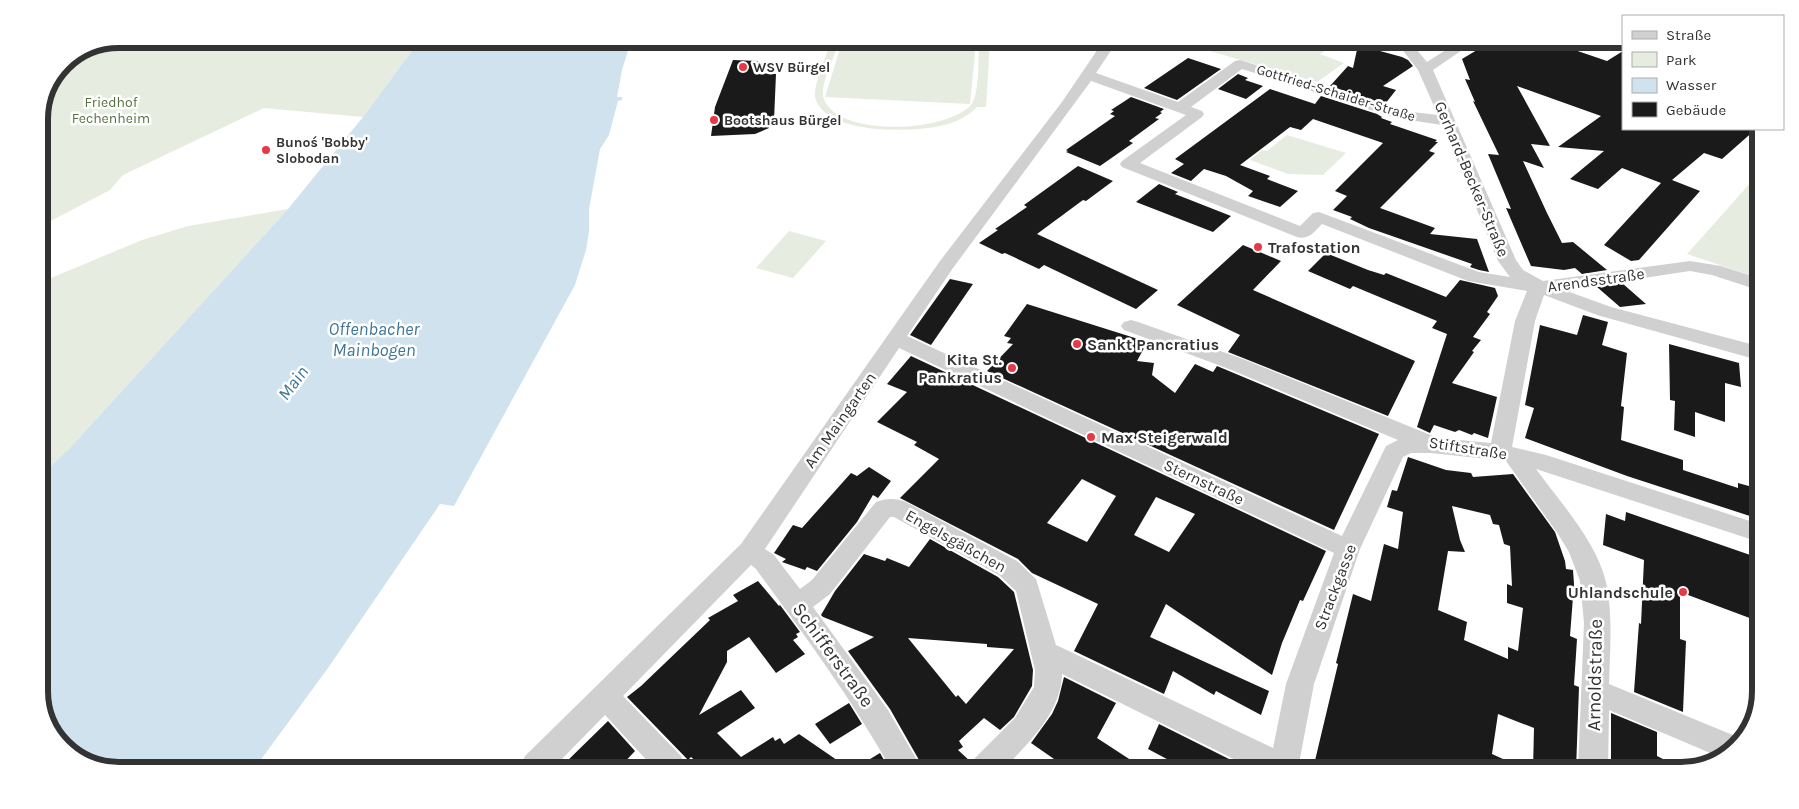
<svg xmlns="http://www.w3.org/2000/svg" width="1799" height="809" viewBox="0 0 1799 809" font-family="Karla,sans-serif">
	<rect width="100%" height="100%" fill="#fff"/>
	<path fill="#e6ecdf" d="M119,39L420,40L363,117L264,108L123,175L110,190L39,227V114L62,62Z
		M831,42H839C835,55 821,83 823,96C833,138 946,133 971,105C980,94 978,58 979,42H990L986,107H977C968,116 957,122 944,125C915,133 828,135 816,100C811,89 827,54 831,42Z
		M842,42H976L970,104L825,97Z
		M1182,43L1336,44L1320,54L1344,63L1317,82Z
		M1287,135L1346,153L1323,175L1288,174L1250,160L1262,150L1267,151Z
		M1760,172L1758,278L1687,254Z
		M288,209L69,449L39,477V283L142,240L188,226Z
		M789,231L826,241L793,278L756,268Z"/>
	<path fill="#cfe2ee" d="M420,40L631,41L622,70L617,97H622V100L618,101L609,135L600,149L589,209V231L586,250L575,285L454,506L440,504L328,668L257,765L88,764L55,739L39,696V477L69,449L288,209L363,117Z"/>
	<path fill="#1a1a1a" fill-rule="evenodd" d="M1487,44H1557L1607,61L1623,51V129H1756L1722,159L1704,153L1672,180L1700,191L1639,260L1631,261L1604,245L1661,183L1622,168L1598,189L1570,179L1604,151L1558,147L1601,116L1517,86L1550,146L1531,144L1544,168L1523,161L1547,213L1562,243L1573,242L1607,270L1582,274L1575,268L1564,270L1531,266L1506,208L1511,209L1488,154L1499,155L1473,101L1475,102L1465,79L1470,80L1462,59Z
		M1358,45L1402,57L1408,60L1413,66L1383,86L1396,90L1385,104L1330,86L1348,66L1353,68Z
		M1188,58L1221,69L1177,100L1144,88Z
		M733,60L758,61L754,73L776,74L774,120H769V128L755,134L711,136L715,107Z
		M1238,74L1248,78L1245,80L1263,86L1246,99L1218,89Z
		M1270,89L1315,104L1321,96L1377,114L1382,117L1381,118L1392,122L1390,124L1437,140L1435,142H1438L1429,151L1435,153L1380,208L1435,228L1430,234L1477,239L1489,272L1479,270L1470,267L1472,264L1369,228L1350,219L1352,217L1333,210L1347,196L1335,191L1383,143L1313,119L1301,130L1290,127L1240,165L1270,176L1267,179L1298,191L1280,207L1248,196L1253,191L1226,176L1204,169L1191,181L1171,173L1184,164L1175,159Z
		M1131,97L1164,109L1160,112L1162,113L1155,118L1159,119L1129,141L1133,143L1100,166L1066,152L1068,151L1066,150L1115,116L1110,114L1114,111L1111,110Z
		M1078,166L1113,181L1086,201L1083,200L1037,234L1158,290L1136,309L1044,265L1039,269L1005,253L1002,254L979,243L998,230L995,229L1027,207L1024,205Z
		M1159,184L1178,192L1175,194L1231,216L1213,232L1136,202Z
		M1243,245L1281,261L1253,290L1415,361L1388,416L1228,352L1240,335L1177,305Z
		M1326,253L1368,270L1384,275L1386,273L1446,297L1460,280L1495,288L1498,296L1487,312L1490,314L1473,337L1481,340L1472,351L1474,352L1452,383L1497,397L1488,438L1474,433L1472,435L1459,430L1455,432L1434,425L1430,433L1417,427L1447,334L1432,328L1437,321L1353,286L1350,289L1308,271Z
		M950,279L973,284L931,345L910,335Z
		M1622,283L1646,304L1620,307L1597,287Z
		M1027,304L1138,339L1144,348L1137,361L1154,363L1152,375L1175,393L1195,364L1213,372L1217,366L1379,434L1334,530L987,371L1013,344L1007,343L1011,338L1004,336Z
		M1583,315L1608,322L1602,345L1627,353L1621,406L1624,407L1621,440L1683,460V470L1738,488V483L1756,488V518L1627,476L1525,438L1534,408L1525,405L1540,325L1577,335Z
		M1669,344L1739,363L1741,387L1725,383V422L1695,412V437L1674,430L1675,401L1670,400Z
		M911,356L1326,551L1303,601L1300,600L1282,643L1272,675L1166,604L1150,637L1269,691L1261,715L1216,691L1214,695L1173,671L1164,694L1074,651L1098,604L1032,573L1018,559L900,498L939,459L914,445L917,442L877,422L907,392L887,384ZM1082,479L1116,496L1087,542L1047,523ZM1156,497L1195,514L1169,552L1134,535Z
		M1408,457L1446,470L1471,473L1473,477L1513,474L1555,532L1565,561L1566,569L1573,570L1574,584L1570,636L1577,639L1574,685L1579,687L1576,770H1533L1534,728L1498,714L1492,754L1527,770L1313,769L1338,664L1336,663L1353,594L1371,601L1384,544L1398,549L1403,512L1387,507L1392,490L1397,491ZM1452,506L1490,515L1493,524L1499,525L1504,544L1510,546L1512,586L1507,584V603L1523,608L1518,651L1508,647V659L1464,640L1467,622L1438,610L1448,551L1465,552L1460,540Z
		M869,467L891,481L878,498L873,495L857,522L817,571L807,567L805,570L782,562L786,559L774,553L793,525L802,528L851,473L857,476Z
		M1626,512L1756,557L1755,620L1680,592V639L1686,641L1683,712L1634,692L1639,623L1641,624L1644,560L1603,545L1606,514L1625,521Z
		M930,539L998,577L1014,592L1033,670L1032,686L1014,717L1000,730L984,718L959,741L963,747L958,750L971,762L969,767H923L890,709L848,651L874,637L823,617L821,615L835,591L864,554L885,561L887,558L909,567ZM908,638L987,644V647L1014,649L966,704L958,695L956,697Z
		M758,581L779,606L780,605L800,632L796,634L798,637L793,640L805,654L776,673L749,637L727,651V662L699,715L741,690L755,708L717,733L741,757L773,737L775,741L780,738L784,744L799,734L847,767L701,766L691,757L688,760L627,697L641,686L710,620L708,618L738,601L733,595Z
		M1064,677L1116,703L1097,738L1143,768H1067L1031,743L1052,714L1058,701Z
		M849,703L862,724L830,744L815,724Z
		M1611,713L1657,732V756L1683,769L1611,770Z
		M608,721L635,751L621,766H562Z
		M1159,724L1249,769L1202,768L1183,759L1180,766L1148,749Z
		M880,753L888,767H857Z"/>
	<g fill="none" stroke-linecap="round" stroke-linejoin="round">
		<path fill="#d0d0d0" fill-rule="evenodd" d="M1102,43H1116L1096,73L1178,102L1235,61L1240,60L1403,111L1438,115L1418,70L1398,44H1412L1427,62L1455,44H1471L1433,70L1516,260L1523,270L1543,281L1690,261L1721,266L1758,278V290L1712,275L1690,271L1564,290L1611,307L1758,346V360L1597,315L1544,295L1535,321L1512,447L1546,455L1756,523V541L1536,469C1560,502 1596,541 1606,582C1613,614 1610,651 1609,684L1740,738L1725,757L1722,758L1609,710L1608,770H1578L1584,623L1580,581L1569,552L1558,534L1506,461L1431,453H1411L1403,457L1360,549L1314,684L1298,769H1254L1062,674C1061,712 1030,741 1005,768L971,767L975,758L1015,718L1034,687L1035,670L1016,591L999,575L894,517H890L830,594L813,607L888,710L921,767H890C851,698 803,633 756,569L751,565L623,696L681,756L685,766H652L605,715L555,766H521L525,756L741,544L940,261L1062,102ZM1242,69L1396,118L1442,125L1498,261L1510,277L1479,272L1319,212L1313,213L1300,226L1140,163L1202,117L1204,114L1202,111L1191,107ZM1091,81L1186,115L1122,161L1120,164L1122,167L1297,237C1309,240 1314,232 1322,224L1468,281L1527,291L1515,321L1491,443L1438,438L1243,359L1138,322L1131,320L1124,322L1121,326L1124,330L1229,369L1398,440L1386,446L1342,536L907,336L953,268ZM899,348L1334,553L1286,684L1273,748L1056,645L1036,579L1017,561L906,502C896,498 886,498 876,502L812,580L800,589L774,555L765,549Z"/>
	</g>
	<g fill="#e63946" stroke="#fff" stroke-width="2">
		<circle cx="743" cy="67" r="5"/>
		<circle cx="714" cy="120" r="5"/>
		<circle cx="266" cy="150" r="5"/>
		<circle cx="1258" cy="247" r="5"/>
		<circle cx="1077" cy="344" r="5"/>
		<circle cx="1012" cy="368" r="5"/>
		<circle cx="1091" cy="437" r="5"/>
		<circle cx="1683" cy="592" r="5"/>
	</g>
	<g text-anchor="middle" dominant-baseline="central" stroke-width="5" stroke-linejoin="round" paint-order="stroke">
		<g font-size="14" font-weight="bold" fill="#333" stroke="#fff" text-anchor="start">
			<text x="753" y="67">WSV Bürgel</text>
			<text x="724" y="120">Bootshaus Bürgel</text>
			<text x="276" y="142">Bunoś 'Bobby'<tspan x="276" dy="16">Slobodan</tspan></text>
		</g>
		<g font-size="14" fill="#333" stroke="#fff">
			<text transform="translate(1336 93) rotate(17)">Gottfried-Schaider-Straße</text>
		</g>
		<g font-size="14" fill="#56703f" stroke="#fff">
			<text x="111" y="102">Friedhof<tspan x="111" dy="16">Fechenheim</tspan></text>
		</g>
		<g font-size="16" fill="#333" stroke="#fff">
			<text transform="translate(1472 179) rotate(67)">Gerhard-Becker-Straße</text>
			<text transform="translate(1596 280) rotate(-8)">Arendsstraße</text>
			<text transform="translate(840 420) rotate(-55)">Am Maingarten</text>
			<text transform="translate(1468 448) rotate(9)">Stiftstraße</text>
			<text transform="translate(1204 482) rotate(25)">Sternstraße</text>
			<text transform="translate(956 541) rotate(29)">Engelsgäßchen</text>
			<text transform="translate(1335 587) rotate(-69)">Strackgasse</text>
		</g>
		<g font-size="16" font-weight="bold" fill="#333" stroke="#fff" text-anchor="start">
			<text x="1268" y="247">Trafostation</text>
			<text x="1087" y="344">Sankt Pancratius</text>
			<text x="1002" y="359" text-anchor="end">Kita St.<tspan x="1002" dy="18">Pankratius</tspan></text>
			<text x="1101" y="437">Max Steigerwald</text>
			<text x="1673" y="592" text-anchor="end">Uhlandschule</text>
		</g>
		<g font-size="18" font-style="italic" fill="#3f7597" stroke="#fff">
			<text x="374" y="329">Offenbacher<tspan x="374" dy="21">Mainbogen</tspan></text>
			<text transform="translate(293 383) rotate(-53)">Main</text>
		</g>
		<g font-size="19" fill="#333" stroke="#fff">
			<text transform="translate(833 655) rotate(54)">Schifferstraße</text>
			<text transform="translate(1595 675) rotate(-89)">Arnoldstraße</text>
		</g>
	</g>
	<path d="M0 0H1799V809H0ZM119 48H1681A71 71 0 0 1 1752 119V691A71 71 0 0 1 1681 762H119A71 71 0 0 1 48 691V119A71 71 0 0 1 119 48Z" fill="#fff" fill-rule="evenodd"/>
	<path fill="none" stroke="#333" stroke-width="6" d="M119 48H1681A71 71 0 0 1 1752 119V691A71 71 0 0 1 1681 762H119A71 71 0 0 1 48 691V119A71 71 0 0 1 119 48Z"/>
	<rect x="1622" y="15" width="162" height="115" fill="#ffffff" stroke="#adadad"/>
	<rect x="1632" y="31" width="25" height="8" fill="#d0d0d0" stroke="#adadad"/>
	<text x="1666" y="40" font-size="15" fill="#333333">Straße</text>
	<rect x="1632" y="52" width="25" height="15" fill="#e6ecdf" stroke="#adadad"/>
	<text x="1666" y="65" font-size="15" fill="#333333">Park</text>
	<rect x="1632" y="78" width="25" height="15" fill="#cfe2ee" stroke="#adadad"/>
	<text x="1666" y="90" font-size="15" fill="#333333">Wasser</text>
	<rect x="1632" y="102" width="25" height="15" fill="#1a1a1a" stroke="#adadad"/>
	<text x="1666" y="115" font-size="15" fill="#333333">Gebäude</text>
</svg>
